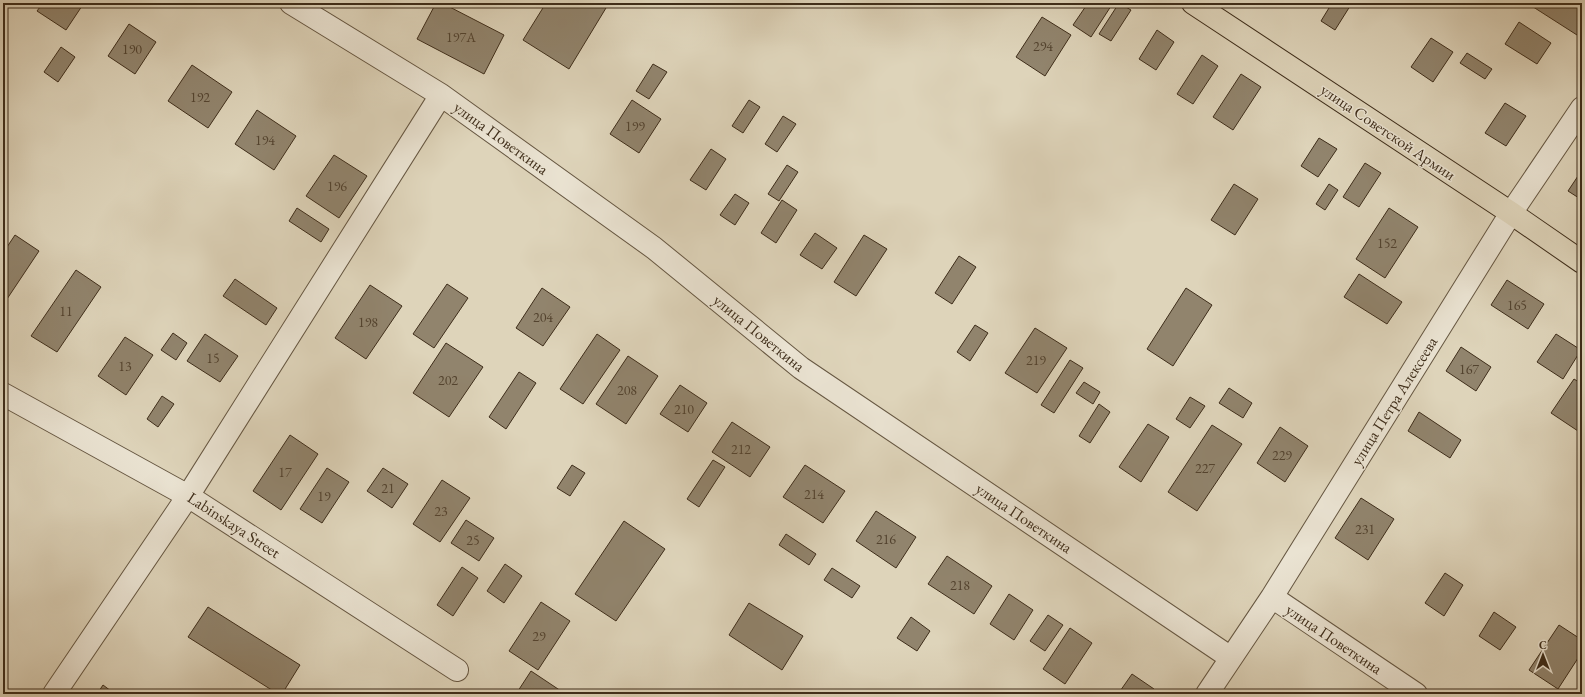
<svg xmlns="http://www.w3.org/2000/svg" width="1585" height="697" viewBox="0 0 1585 697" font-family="'EB Garamond',serif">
	<rect width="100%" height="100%" fill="#ded4ba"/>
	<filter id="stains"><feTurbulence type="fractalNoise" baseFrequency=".005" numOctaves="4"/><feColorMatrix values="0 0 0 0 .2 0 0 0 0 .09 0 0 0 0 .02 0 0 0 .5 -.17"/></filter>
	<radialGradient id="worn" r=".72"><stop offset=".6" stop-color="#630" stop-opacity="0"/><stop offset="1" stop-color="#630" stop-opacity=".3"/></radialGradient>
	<path fill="#91846d" stroke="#3e2d1a" d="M43,3H84L66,30L37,11Z
		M436,3H442L504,35L484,74L417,39Z
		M546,3H609L569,69L523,40Z
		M1088,3H1113L1091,37L1073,25Z
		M1119,3L1131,10L1111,41L1099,34Z
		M1332,3H1352L1335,30L1321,21Z
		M1527,3H1582V27L1577,35Z
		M1042,17L1071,35L1045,76L1016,57Z
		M1519,22L1551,43L1537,64L1505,44Z
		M129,24L156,42L135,74L108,56Z
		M1157,30L1174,42L1156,70L1139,59Z
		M1431,38L1453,52L1433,82L1411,67Z
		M61,47L75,57L58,82L44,72Z
		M1467,53L1492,69L1485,79L1460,63Z
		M1202,55L1218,66L1193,104L1177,94Z
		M653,64L667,72L649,99L636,91Z
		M192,65L232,92L208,128L168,101Z
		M1241,74L1261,87L1233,130L1213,117Z
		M632,100L661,119L639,153L610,134Z
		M749,100L760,107L743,133L732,126Z
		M1505,103L1526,116L1506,146L1485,133Z
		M257,110L296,136L274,170L235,144Z
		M783,116L796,124L777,152L765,144Z
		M1319,138L1337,149L1318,177L1301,166Z
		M711,149L726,159L706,190L690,180Z
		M334,155L367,176L339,218L306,196Z
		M1365,163L1381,173L1359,207L1343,197Z
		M787,165L798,172L779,201L768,194Z
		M1582,170V200L1568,191Z
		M1234,184L1258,199L1235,235L1211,220Z
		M1329,184L1338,190L1325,210L1316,204Z
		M735,194L749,203L735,225L720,215Z
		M782,200L797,210L776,243L761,233Z
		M297,208L329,229L321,242L289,221Z
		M1389,208L1418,227L1385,278L1356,259Z
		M815,233L837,248L822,269L800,255Z
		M15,235L39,251L3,305V253Z
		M864,235L887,249L856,296L834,282Z
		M959,256L976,267L952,304L935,293Z
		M76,270L101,287L57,352L31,336Z
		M1359,274L1402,302L1387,324L1344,297Z
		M235,279L277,308L266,325L223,296Z
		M1507,280L1544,304L1528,329L1491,305Z
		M447,284L468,298L434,348L413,334Z
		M370,285L402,306L366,359L335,338Z
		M542,288L570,307L543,346L516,328Z
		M1186,288L1212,305L1173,366L1147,349Z
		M975,325L988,333L970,361L957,352Z
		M1035,328L1067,348L1037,393L1005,373Z
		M173,333L187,343L176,360L161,350Z
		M205,334L238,356L220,382L187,361Z
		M597,334L620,350L583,404L560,389Z
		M1556,334L1581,350L1563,379L1537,362Z
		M125,337L153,355L126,395L98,376Z
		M446,343L483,367L449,417L413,393Z
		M1461,347L1491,367L1476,391L1446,371Z
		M628,356L658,376L626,424L596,404Z
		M1070,360L1083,368L1054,413L1041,405Z
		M519,372L536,383L506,429L489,417Z
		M1574,379L1582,384V424L1578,431L1551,413Z
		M1084,382L1100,392L1093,404L1076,393Z
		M680,385L707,403L688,432L660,414Z
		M1229,388L1252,403L1243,418L1219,403Z
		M162,396L174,404L158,427L147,419Z
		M1190,397L1205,406L1190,428L1176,419Z
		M1099,404L1110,412L1090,443L1079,436Z
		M1419,412L1461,440L1450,458L1408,431Z
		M732,422L770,447L750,477L712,452Z
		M1148,424L1169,437L1141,482L1119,467Z
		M1212,425L1242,444L1197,511L1168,492Z
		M1280,427L1308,446L1285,482L1257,463Z
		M290,435L318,454L281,510L253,491Z
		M713,460L725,467L699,507L687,499Z
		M572,465L585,473L570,496L557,488Z
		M805,465L845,491L823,523L783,497Z
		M327,468L349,482L322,523L300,509Z
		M383,468L408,484L392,508L367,491Z
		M442,480L470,498L440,542L413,524Z
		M1361,498L1394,519L1368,560L1335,538Z
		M876,511L916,537L896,568L856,541Z
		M466,520L494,538L479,561L451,543Z
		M624,521L665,549L616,621L575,594Z
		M786,534L816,554L809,565L779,545Z
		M947,556L992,586L974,614L928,584Z
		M505,564L522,576L504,603L487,591Z
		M462,567L478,578L453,616L437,605Z
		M832,568L860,586L852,598L824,580Z
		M1445,573L1463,585L1444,616L1425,603Z
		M1009,594L1033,610L1014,640L990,624Z
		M541,602L570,621L538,670L509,651Z
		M749,603L803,636L782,670L729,635Z
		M208,607L300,665L282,694H278L188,637Z
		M1494,612L1516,627L1500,650L1479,636Z
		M1048,615L1063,625L1045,651L1030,641Z
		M911,617L930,631L917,651L897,638Z
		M1559,625L1582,640V652L1558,689L1529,670Z
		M1070,628L1092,643L1065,684L1043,669Z
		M531,671L564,693L563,694H516Z
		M1132,674L1154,689L1151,694H1118Z
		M103,685L115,694H97Z"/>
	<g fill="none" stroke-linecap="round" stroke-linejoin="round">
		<g stroke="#665742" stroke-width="24">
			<path id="street" d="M291,3L441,95L654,248L801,368L1231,658
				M3,394L188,496L457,670
				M1272,597L1416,694
				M54,694L188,496L441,95
				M1207,694L1272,597L1511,213L1582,108"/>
		</g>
		<g stroke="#3e2d1a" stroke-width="24">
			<path id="primary" d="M1193,3L1511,213L1582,262"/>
		</g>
		<use href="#street" stroke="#eae3d2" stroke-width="22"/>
		<use href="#primary" stroke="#ded4ba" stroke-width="22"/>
	</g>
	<g text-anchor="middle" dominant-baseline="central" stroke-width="3" stroke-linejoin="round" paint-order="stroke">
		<g font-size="14" fill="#53432f">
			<text x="461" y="37">197А</text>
			<text x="1043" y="46">294</text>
			<text x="132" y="49">190</text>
			<text x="200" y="97">192</text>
			<text x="635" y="126">199</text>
			<text x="265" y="140">194</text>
			<text x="337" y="186">196</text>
			<text x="1387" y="243">152</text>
			<text x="1517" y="305">165</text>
			<text x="66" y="311">11</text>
			<text x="543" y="317">204</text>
			<text x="368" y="322">198</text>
			<text x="213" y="358">15</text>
			<text x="1036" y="360">219</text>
			<text x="125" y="366">13</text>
			<text x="1469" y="369">167</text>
			<text x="448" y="380">202</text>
			<text x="627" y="390">208</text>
			<text x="684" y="409">210</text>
			<text x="741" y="449">212</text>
			<text x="1282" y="455">229</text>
			<text x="1205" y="468">227</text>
			<text x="285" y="472">17</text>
			<text x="388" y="488">21</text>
			<text x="814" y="494">214</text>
			<text x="324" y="496">19</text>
			<text x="441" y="511">23</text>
			<text x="1365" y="529">231</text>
			<text x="886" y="539">216</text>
			<text x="473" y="540">25</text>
			<text x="960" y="585">218</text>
			<text x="539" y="636">29</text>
		</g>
		<g font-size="16" fill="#3e2d1a" stroke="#eae3d2">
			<text transform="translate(1388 132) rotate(34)">улица Советской Армии</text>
			<text transform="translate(501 138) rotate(36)">улица Поветкина</text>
			<text transform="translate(759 333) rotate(39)">улица Поветкина</text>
			<text transform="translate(1394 401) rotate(-58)">улица Петра Алексеева</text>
			<text transform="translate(1024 518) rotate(34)">улица Поветкина</text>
			<text transform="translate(234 525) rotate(33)">Labinskaya Street</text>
			<text transform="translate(1334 639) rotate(34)">улица Поветкина</text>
		</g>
	</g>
	<rect width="1585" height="697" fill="none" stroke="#ded4ba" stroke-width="16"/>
	<rect x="4" y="4" width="1577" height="689" fill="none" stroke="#3e2d1a" stroke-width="2"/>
	<rect x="8" y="8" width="1569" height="681" fill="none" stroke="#3e2d1a"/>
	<g transform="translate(1543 655)" stroke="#eae3d2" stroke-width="3" paint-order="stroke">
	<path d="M0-3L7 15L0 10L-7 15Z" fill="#3e2d1a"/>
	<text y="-6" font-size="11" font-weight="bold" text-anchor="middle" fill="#3e2d1a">С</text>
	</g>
	<rect width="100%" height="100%" filter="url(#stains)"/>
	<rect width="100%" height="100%" fill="url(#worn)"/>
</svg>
